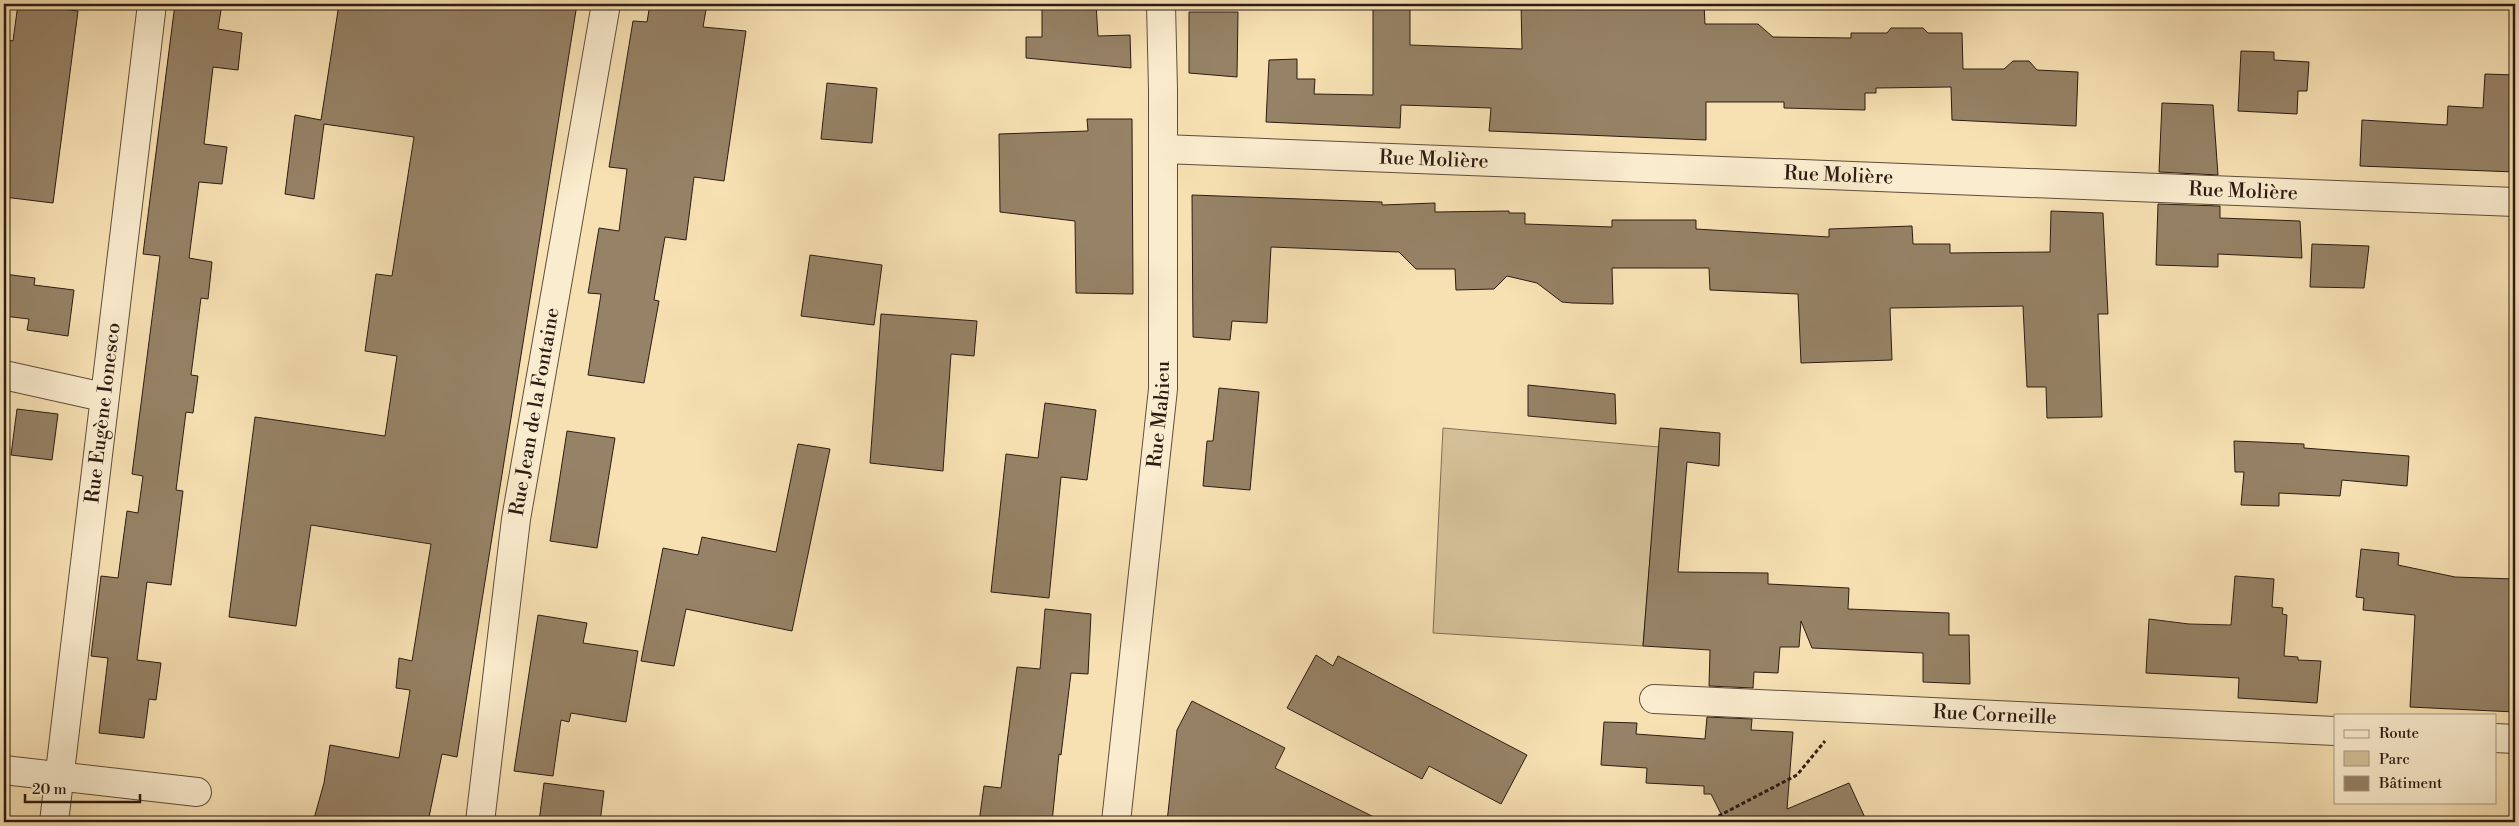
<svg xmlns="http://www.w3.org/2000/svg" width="2519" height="826" viewBox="0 0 2519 826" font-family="'Libre Bodoni',serif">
	<rect width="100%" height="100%" fill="#f7e1b3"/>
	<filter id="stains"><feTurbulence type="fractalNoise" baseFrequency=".004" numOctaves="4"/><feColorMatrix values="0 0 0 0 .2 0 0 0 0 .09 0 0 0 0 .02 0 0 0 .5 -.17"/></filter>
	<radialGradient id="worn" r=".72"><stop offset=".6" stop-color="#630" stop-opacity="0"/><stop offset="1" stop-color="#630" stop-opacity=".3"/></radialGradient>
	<path fill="#d4c098" stroke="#806e56" d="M1443,428L1659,447L1643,646L1433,633Z"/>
	<path fill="#968266" stroke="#2c1c13" d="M18,4H63L62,9L78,11L53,203L4,197V64L7,40L13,41Z
		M175,4H222L218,29L242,33L238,70L213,67L204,144L227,147L222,184L199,182L189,258L212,262L208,299L201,298L191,375L198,376L193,413L186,412L176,490L183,491L171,585L147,582L137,660L161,663L156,700L149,699L144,738L99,733L108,658L91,656L101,576L118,578L127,511L138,513L143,476L132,474L160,256L143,254Z
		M339,4H577L457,757L442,754L428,822H313L324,783L330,745L399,758L410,690L396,688L399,658L412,661L431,544L311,525L296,626L229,617L255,417L385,436L397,356L365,351L376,274L392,276L414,137L324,124L314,199L285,194L295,115L321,120Z
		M650,4H707L703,27L746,31L724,181L694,177L686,240L665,237L654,300L659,301L644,383L588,375L601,294L588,293L599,228L619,231L627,169L609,167L633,21L647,22Z
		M1042,4H1096L1098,36L1130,35L1131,68L1026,58V37H1042Z
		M1373,4H1410V45L1522,49L1521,4H1704L1705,24H1758L1773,37L1851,38V33H1887L1891,28H1923L1928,33H1962L1963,69H2004L2013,61H2029L2037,70L2078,72L2076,126L1952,120L1951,87L1876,88V93H1865V110L1784,108V102H1706V140L1489,131L1491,108L1401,105L1400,128L1266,122L1269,60L1297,59V79H1315L1314,94L1373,95Z
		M1189,12H1238L1237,77L1189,73Z
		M2241,51L2274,52V60L2309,62L2307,91H2298L2297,114L2238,111Z
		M2485,74L2515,75V172L2360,166L2362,120L2447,125L2448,106L2483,108Z
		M827,83L877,88L872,143L821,139Z
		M2162,103L2213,105L2218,175L2159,172Z
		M1087,119H1132L1133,294L1076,293L1075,221L1000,212L999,134L1088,131Z
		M1192,195L1382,202V205L1435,203V212L1509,211V213H1525V224L1612,227V220H1696V229L1829,237V229L1912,226L1913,244H1950V253L2050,252L2051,211L2103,213L2108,314H2098L2102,417L2047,418L2046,387H2027L2023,306L1890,308L1892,360L1801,363L1798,294L1710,290L1709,268H1612L1613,304L1572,303L1562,302L1537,283L1507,276L1494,289L1456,290L1455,269H1416L1399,252L1271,247L1267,323L1232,321L1230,340L1193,337Z
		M2158,204L2220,206V218L2300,221L2302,258L2218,254V267L2156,265Z
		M2312,244L2369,246L2364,288L2310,287Z
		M810,255L882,265L874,325L801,316Z
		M4,274L35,278L34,285L74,290L68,336L27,330L29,319L4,316Z
		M881,314L977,321L974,356L951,354L943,471L870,463Z
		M1528,385L1615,394L1616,424L1528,416Z
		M1219,388L1259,392L1250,490L1203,486L1207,441H1213Z
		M1045,403L1096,410L1087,480L1061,477L1049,598L991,592L1006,454L1038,458Z
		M17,409L58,414L52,460L11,455Z
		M1660,428L1720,433L1719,466L1687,462L1678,572L1768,573V584L1849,588L1848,609L1949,613V635H1969L1970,684L1923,682V653L1812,648L1801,621L1799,647H1780L1778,673L1754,672L1753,688L1709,686L1710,650L1643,646Z
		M567,431L615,438L597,548L550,541Z
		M2234,441L2304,444V448L2409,456L2407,486L2342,480L2340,496L2279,493V506L2241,505L2244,472H2235Z
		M798,444L830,449L792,631L686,609L674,666L641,661L663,548L698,555L702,537L776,552Z
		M2361,549L2399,553L2398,565L2455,577L2515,579V712L2410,707L2415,615L2363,610L2364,598L2356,597Z
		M2235,576L2274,579L2272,607L2283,608L2282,614L2287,615L2284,656L2298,657V660L2321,661L2317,703L2238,698L2239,678L2146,673L2149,619L2189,624L2231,625Z
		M1045,609L1091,614L1088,674L1071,673L1061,755L1059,754L1052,822H979L984,786L1001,788L1017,667L1040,669Z
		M538,615L587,623L583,643L638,651L626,722L571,713L569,722L561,720L553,776L514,771Z
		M1316,655L1333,666L1338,656L1527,755L1501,804L1429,766L1422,779L1287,708Z
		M1192,701L1285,748L1275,768L1384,822H1167L1177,730Z
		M1707,717L1752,719L1751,730L1793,732L1787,809L1849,783L1867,822H1725L1711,794H1704V786L1646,783L1647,768L1601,765L1604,722L1637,723L1636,734L1705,739Z
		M544,783L604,791L600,822H539Z"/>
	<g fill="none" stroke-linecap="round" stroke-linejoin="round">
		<g stroke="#5f4d3b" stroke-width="30">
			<g id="minor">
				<path id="s1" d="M1163,149L2515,202"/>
				<path d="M4,375L103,397"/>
				<path id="s2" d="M1654,699L2335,731"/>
				<path d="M2495,738L2515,739"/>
				<path d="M4,770L197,792"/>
				<path id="s3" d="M54,822L152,4"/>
				<path id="s4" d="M480,822L516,519L606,4"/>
				<path id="s5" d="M1116,822L1163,389V90L1161,4"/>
			</g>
		</g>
		<path stroke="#2c1c13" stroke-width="3" stroke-dasharray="4 2.5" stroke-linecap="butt" d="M1707,822L1797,775L1825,741"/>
		<use href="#minor" stroke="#faecce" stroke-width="28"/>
	</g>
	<g text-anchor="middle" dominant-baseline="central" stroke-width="5" stroke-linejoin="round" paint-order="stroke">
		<g font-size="20" fill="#2c1c13" stroke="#faecce">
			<text stroke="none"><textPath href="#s1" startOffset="271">Rue Molière</textPath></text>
			<text stroke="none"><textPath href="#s1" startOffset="676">Rue Molière</textPath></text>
			<text stroke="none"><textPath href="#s1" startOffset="1081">Rue Molière</textPath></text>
			<text stroke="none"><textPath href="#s4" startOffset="414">Rue Jean de la Fontaine</textPath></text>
			<text stroke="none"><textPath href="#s3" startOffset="412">Rue Eugène Ionesco</textPath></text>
			<text stroke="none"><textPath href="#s5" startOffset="410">Rue Mahieu</textPath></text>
			<text stroke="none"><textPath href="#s2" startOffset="341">Rue Corneille</textPath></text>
		</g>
	</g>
	<rect width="2519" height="826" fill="none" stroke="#f7e1b3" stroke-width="20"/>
	<rect x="5" y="5" width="2509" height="816" fill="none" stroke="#2c1c13" stroke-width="2.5"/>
	<rect x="10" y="10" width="2499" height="806" fill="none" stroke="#2c1c13"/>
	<rect x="2334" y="714" width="162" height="90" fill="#faecce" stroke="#a89983"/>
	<rect x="2344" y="730" width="25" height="8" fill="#faecce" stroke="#a89983"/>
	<text x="2379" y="738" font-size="15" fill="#2c1c13">Route</text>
	<rect x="2344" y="751" width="25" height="15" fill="#d4c098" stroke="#a89983"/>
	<text x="2379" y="764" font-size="15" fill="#2c1c13">Parc</text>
	<rect x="2344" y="776" width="25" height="15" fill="#968266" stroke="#a89983"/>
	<text x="2379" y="788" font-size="15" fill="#2c1c13">Bâtiment</text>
	<path d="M25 794v8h115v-8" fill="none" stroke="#2c1c13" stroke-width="2.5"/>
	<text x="32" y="794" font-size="15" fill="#2c1c13" stroke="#faecce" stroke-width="4" paint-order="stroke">20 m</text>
	<rect width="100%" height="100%" filter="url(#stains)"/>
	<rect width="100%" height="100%" fill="url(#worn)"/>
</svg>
